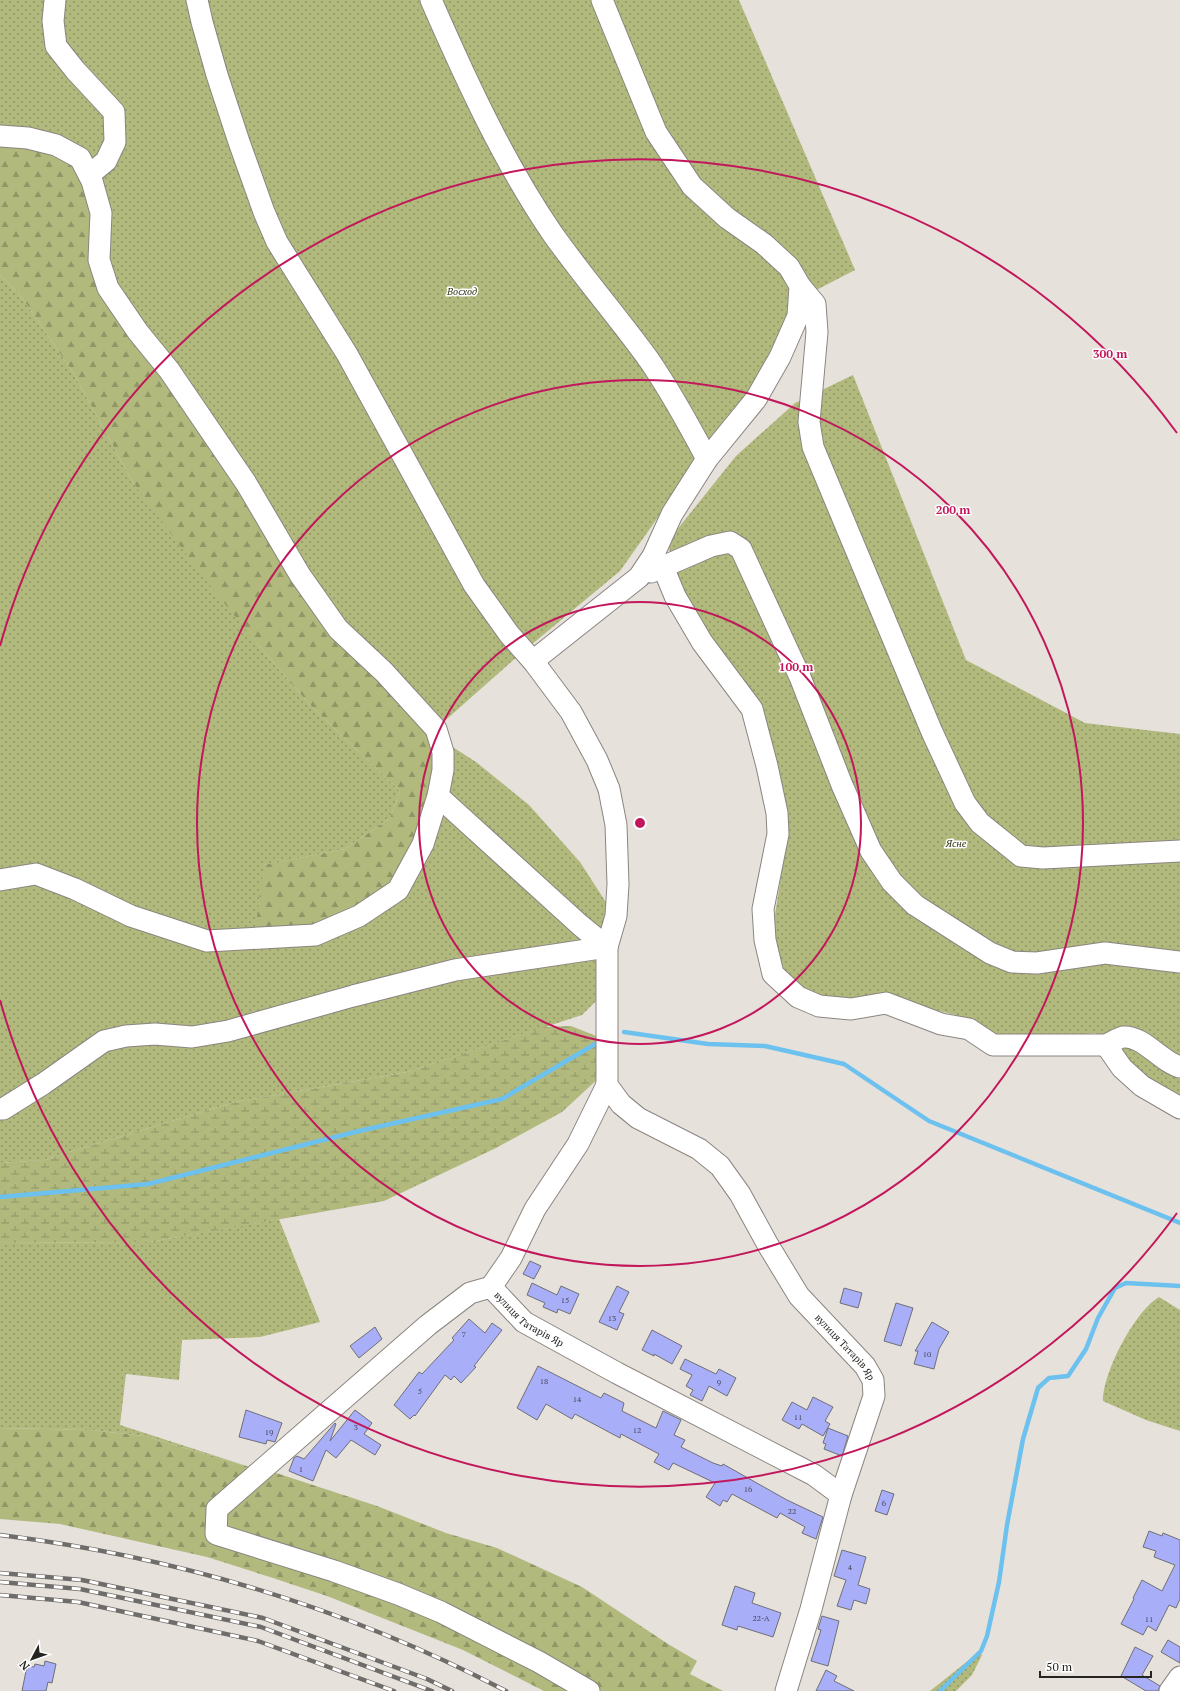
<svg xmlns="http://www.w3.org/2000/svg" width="1180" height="1691" viewBox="0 0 1180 1691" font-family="'PT Serif',serif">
	<defs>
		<pattern id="grass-dots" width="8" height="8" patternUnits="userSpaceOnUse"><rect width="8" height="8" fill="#b1b97d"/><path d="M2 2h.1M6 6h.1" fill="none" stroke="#909666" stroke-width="1.8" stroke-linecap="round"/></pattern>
		<pattern id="forest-firs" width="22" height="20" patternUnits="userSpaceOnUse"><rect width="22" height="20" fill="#b1b97d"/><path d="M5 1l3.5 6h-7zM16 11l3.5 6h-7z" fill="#909666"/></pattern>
		<pattern id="wetland-marsh" width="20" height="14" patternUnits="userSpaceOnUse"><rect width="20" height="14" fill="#b1b97d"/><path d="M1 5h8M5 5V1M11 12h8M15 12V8" fill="none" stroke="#909666"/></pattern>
	</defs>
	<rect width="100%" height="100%" fill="#e7e1dc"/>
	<path fill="url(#grass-dots)" d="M0,0H739L855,270L795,301L761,380L678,489L620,571L519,655L431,733L476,762L529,805L580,862L609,907L606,991L582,1015L407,1072L235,1102L43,1160L0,1163V275L23,299L74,374L132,481L260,647L310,705L400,791L390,818L345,849L264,865L417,836L391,689L0,140Z
		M853,375L966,660L1085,723L1180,734V1096L1146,1079L1095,1033L1001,1043L956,1015L885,998L822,1002L792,987L771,940L789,826L778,787L758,700L718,653L673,571L668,541L736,456L795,403Z
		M279,1219L320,1322L260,1337L182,1340L179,1380L126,1374L120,1425L256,1469L144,1436L91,1430L0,1428V1243L150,1242Z
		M1159,1297L1180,1310V1431L1146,1420L1103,1401C1103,1372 1135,1311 1159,1297Z
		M979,1652L982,1655L972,1675L956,1691H930Z"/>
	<path fill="url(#forest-firs)" d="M0,140L78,162L133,332L300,582L430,733L431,770L417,836L393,887L319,926L255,931L264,865L345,849L390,818L400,791L310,705L260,647L203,577L132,481L74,374L23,299L0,275Z
		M0,1428L91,1430L144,1436L256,1469L267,1470L377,1506L446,1533L497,1548L582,1587L668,1644L697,1661L690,1674L723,1691H544L463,1650L327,1596L273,1578L207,1557L60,1524L0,1519Z"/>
	<path fill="url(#wetland-marsh)" d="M571,1026L604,1039L601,1076L562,1112L496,1148L384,1201L150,1242L0,1243V1163L43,1160L235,1102L407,1072L544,1027Z"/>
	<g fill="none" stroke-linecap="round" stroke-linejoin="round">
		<path stroke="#6cc1ef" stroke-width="4.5" d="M624,1032L708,1044L765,1046L844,1064L929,1121L1180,1223
			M0,1197L148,1184L359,1131L502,1099L602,1040
			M940,1691L981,1651L987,1636L999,1582L1007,1525L1023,1439L1038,1388L1049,1378L1068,1376L1086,1349L1098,1318L1115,1288L1126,1283L1180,1286"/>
	</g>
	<path fill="#a9aef8" stroke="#6e6f75" d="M530,1261L541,1266L534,1279L523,1274Z
		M532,1283L557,1295L561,1286L579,1294L570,1314L558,1309L557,1313L543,1307L545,1303L527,1295Z
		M617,1286L629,1292L619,1312L624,1314L617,1330L599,1322Z
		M844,1288L862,1293L858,1308L840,1303Z
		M896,1303L913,1308L901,1346L884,1341Z
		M469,1319L485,1333L492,1323L502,1330L474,1366L476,1367L461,1383L454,1376L451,1380L445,1375L415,1416L414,1415L410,1419L394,1405L419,1372L422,1374L454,1340L452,1338Z
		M932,1322L949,1332L939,1349L934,1369L914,1364L918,1351H915Z
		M375,1327L382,1339L359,1358L350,1346Z
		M652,1330L682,1346L672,1364L654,1354V1356L642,1350Z
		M685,1359L716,1374L719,1369L736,1378L727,1396L709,1386L702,1401L690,1395L693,1390L686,1386L692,1375L680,1369Z
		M538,1366L601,1398L604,1393L624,1403L622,1411L656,1428L663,1411L681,1420L674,1435L685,1440L681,1447L713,1463L722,1466L723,1464L787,1500L823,1517L816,1539L802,1533L805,1527L780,1513L777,1518L732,1494L727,1502L723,1500L720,1506L706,1497L715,1483L673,1463L669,1470L654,1462L659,1454L621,1434L620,1438L575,1414L572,1419L546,1404L537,1420L517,1408Z
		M813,1397L833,1407L825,1421L830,1424L823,1436L802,1424L799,1429L782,1420L792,1402L807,1410Z
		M246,1410L282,1423L275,1442L267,1440L266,1444L239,1437Z
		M355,1410L372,1423L364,1434L381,1445L375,1455L351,1440L336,1458L326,1450L313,1481L289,1471L294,1458L297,1456L304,1459L335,1423L336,1424L330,1441Z
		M828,1428L848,1436L842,1456L824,1449L826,1444L823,1443Z
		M882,1490L894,1494L887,1515L875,1511Z
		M1149,1531L1162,1536L1163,1533L1180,1540V1599L1176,1608L1169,1605L1156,1631L1148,1626L1143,1635L1121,1624L1134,1599L1133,1598L1142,1580L1162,1591L1175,1565L1154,1557L1156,1551L1143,1547Z
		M842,1550L866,1557L858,1585L870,1589L866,1604L854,1600L851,1610L837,1606L846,1580L834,1576Z
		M735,1586L755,1593L752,1603L781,1613L773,1637L738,1626L737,1630L722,1625Z
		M822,1616L839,1621L828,1666L811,1661L821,1630L818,1629Z
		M1168,1640L1180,1647V1663L1161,1652Z
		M1135,1647L1153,1656L1142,1675L1160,1686L1158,1691H1146L1121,1676Z
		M45,1661L56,1664L52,1683L48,1682L46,1691H22L27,1666L34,1667L35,1664L44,1666Z
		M826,1670L837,1676L834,1681L854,1691H816Z"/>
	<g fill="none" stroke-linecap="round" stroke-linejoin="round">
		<g stroke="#8b8580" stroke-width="23">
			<g id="minor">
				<path d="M55,0L53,21L56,46L75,70L114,112L115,142L106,161L89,175"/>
				<path id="s1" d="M197,0L202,22L217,75L239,142L264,212L277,242L347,354L474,585L509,634L533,661L571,712L597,760L609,789L616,825L618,884L616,916L607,947V1085L621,1104L638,1118L699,1149L720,1166L740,1194L768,1245L799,1296L865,1366L873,1380L874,1396L841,1495L811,1609L786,1691"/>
				<path d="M431,0C466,80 503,161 552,233C583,277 618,317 649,360C671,392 689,425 707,459"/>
				<path d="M0,136L28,138L56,145L80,158L92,181L101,213L99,260L108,288L138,332L169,370L246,483L300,575L338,629L384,672L436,729L443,752V770L438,796L423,844L398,890L359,916L315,935L207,941L131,916L75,889L36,874L0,880"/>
				<path d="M800,286L815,304L817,332L809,422L813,447L932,732L965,803L980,823L1021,856L1043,858L1180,851"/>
				<path d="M663,567L675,596L702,642L752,709L767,766L777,813L778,834L763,909L765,940L773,974L798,997L819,1006L851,1009L886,1003L941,1024L969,1029L993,1045H1106C1111,1043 1118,1038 1123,1037C1143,1035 1161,1062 1180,1067"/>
				<path d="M651,572L711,546L730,542L741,549L800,677L842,785L871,851L892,882L915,905L990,953L1012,962L1037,963L1105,953L1180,962"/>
				<path d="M533,661L639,577L653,556L672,514L707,459L756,399L780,357L798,316L800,286L789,267L764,244L727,218L692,186L656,132L602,0"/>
				<path d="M438,796L580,925L607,947"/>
				<path d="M1106,1045L1122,1068L1142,1086L1180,1108"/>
				<path d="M0,1109H3L43,1084L104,1041L126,1036L155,1034L192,1037L228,1031L353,996L455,970L607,947"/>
				<path d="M491,1287L511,1258L535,1209L578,1144L607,1085"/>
				<path id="s2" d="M589,1691L539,1662L441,1612L398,1594L334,1571L216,1534L217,1509L428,1325L470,1293L491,1287L524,1322L617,1373L814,1475L841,1495"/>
				<path d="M1170,1691L1180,1677"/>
			</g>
		</g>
		<use href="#minor" stroke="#fff" stroke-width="21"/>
		<g stroke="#6f6c69" stroke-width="4.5">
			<path id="rail" d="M0,1535C178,1557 347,1608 506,1691
				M0,1573L82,1580L263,1618L427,1679L452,1691
				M0,1582L80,1589L261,1627L432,1691
				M0,1595L78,1602L258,1641L394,1691"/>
		</g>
		<use href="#rail" stroke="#fff" stroke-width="3" stroke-dasharray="9" stroke-linecap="butt"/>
	</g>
	<g fill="none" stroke="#c2185b" stroke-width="2">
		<circle cx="640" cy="823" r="221"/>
		<circle cx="640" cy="823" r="443"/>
		<path d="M1177 1213A664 664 0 0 1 0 1000M0 646A664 664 0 0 1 1177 433"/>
	</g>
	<g text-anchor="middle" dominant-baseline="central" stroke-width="3" stroke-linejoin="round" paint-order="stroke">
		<g font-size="8" fill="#474658">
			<text x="565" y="1300">15</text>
			<text x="612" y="1318">13</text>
			<text x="464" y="1334">7</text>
			<text x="927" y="1354">10</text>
			<text x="544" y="1381">18</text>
			<text x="719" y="1382">9</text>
			<text x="420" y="1391">5</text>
			<text x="577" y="1399">14</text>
			<text x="798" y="1417">11</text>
			<text x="356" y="1427">3</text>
			<text x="637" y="1430">12</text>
			<text x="269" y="1432">19</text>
			<text x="301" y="1469">1</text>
			<text x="748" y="1489">16</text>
			<text x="884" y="1503">6</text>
			<text x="792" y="1511">22</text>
			<text x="850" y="1567">4</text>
			<text x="761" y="1618">22-А</text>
			<text x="1149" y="1619">11</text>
		</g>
		<g font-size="10" font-style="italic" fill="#2f3310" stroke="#fff">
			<text x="462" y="291">Восход</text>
			<text x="956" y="843">Ясне</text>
		</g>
		<g font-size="10" fill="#262422" stroke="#fff">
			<text stroke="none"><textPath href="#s2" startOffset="836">вулиця Татарів Яр</textPath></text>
			<text stroke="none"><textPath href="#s1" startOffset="1557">вулиця Татарів Яр</textPath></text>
		</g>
	</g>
	<circle cx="640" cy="823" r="6" fill="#c2185b" stroke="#fff" stroke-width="2"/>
	<g font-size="12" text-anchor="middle" font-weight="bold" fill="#c2185b" stroke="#fff" stroke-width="3" stroke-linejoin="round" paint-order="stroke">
		<text x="1110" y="358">300 m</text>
		<text x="953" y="514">200 m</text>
		<text x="796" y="671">100 m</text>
	</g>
	<g transform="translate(32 1659) rotate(229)" stroke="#ffffff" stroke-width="3" paint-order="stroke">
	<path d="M0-3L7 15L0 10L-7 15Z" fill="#262422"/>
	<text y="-6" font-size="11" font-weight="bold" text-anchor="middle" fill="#262422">N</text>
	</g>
	<path d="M1040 1671v6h111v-6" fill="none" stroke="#262422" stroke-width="2"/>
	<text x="1046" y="1671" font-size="12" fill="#262422" stroke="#ffffff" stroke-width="3" paint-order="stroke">50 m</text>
</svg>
